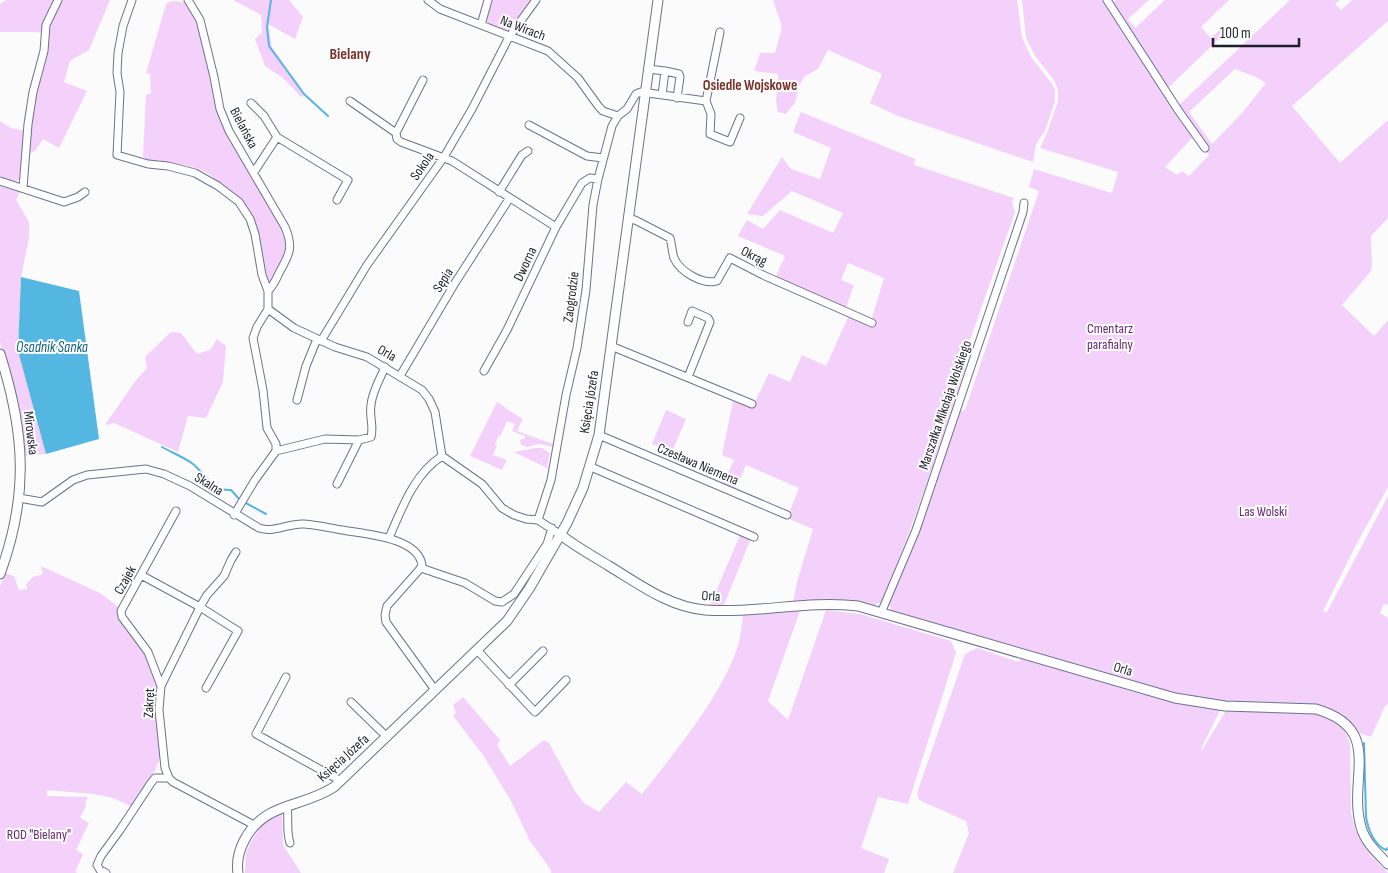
<svg xmlns="http://www.w3.org/2000/svg" width="1388" height="873" viewBox="0 0 1388 873" font-family="'Sofia Sans Condensed',sans-serif">
	<rect width="100%" height="100%" fill="#fbfbfb"/>
	<path fill="#f3d1fb" fill-rule="evenodd" d="M6,0H56L42,33L37,32H0V4Z
		M61,0H110L89,50L70,61L64,82L87,91L59,148L43,139L36,150L26,156L29,127L48,27Z
		M233,0H289L303,17L295,39L268,24L272,47L305,94L301,97L283,78L265,66L255,39L262,33L261,15Z
		M490,0H533L508,33L487,25L485,20Z
		M773,0H1017L1022,37L1031,57L1052,84L1055,90V101L1045,131L1036,144L1033,162L898,116L870,103L882,74L828,50L818,69L805,76L798,87L796,101L786,114L778,112L776,102L778,74L754,71L760,53H775L782,27Z
		M1022,0H1105L1194,136L1165,167L1177,175L1182,171L1189,176L1209,155L1178,106L1290,0H1340L1335,4L1341,10L1352,0H1388V21L1292,106L1340,163L1388,120V218L1371,236L1372,264L1371,271L1342,305L1374,336L1388,320V487L1357,543L1323,611L1327,612L1388,496V605L1384,604L1380,613L1388,618V704L1385,706L1371,737L1356,732L1341,717L1328,709L1311,704L1224,702L1201,749L1202,750L1227,709L1311,712L1335,720L1343,727L1350,744L1351,813L1355,828L1360,840L1371,856L1388,873H953L969,833L966,821L919,800L917,793L965,654L977,648L1019,662L1020,657L1144,695L1147,688L891,611L889,604L913,547L959,412L965,410L1039,191L1029,187L1034,169L1112,193L1118,172L1040,148L1047,133L1058,101V90L1054,80L1035,56L1026,38ZM1235,69L1256,77L1266,83L1243,112L1212,144L1189,112Z
		M1116,0H1149L1128,19L1135,28L1165,0H1229L1201,27L1211,38L1221,29L1225,33L1167,89L1112,4Z
		M172,1L186,2L193,12L210,67L218,110L283,228C291,251 280,264 271,285L267,281C262,260 258,224 246,206C239,196 226,189 216,181C208,166 173,164 157,160L154,163L148,162L143,156L146,95L151,93L150,74L146,73L166,4Z
		M801,112L915,159L914,165L1014,198L1012,202L1015,212L962,363L965,368C939,447 914,526 881,602L873,606L845,601L793,602L797,582L813,529L787,518L799,488L746,465L735,490L723,484L734,460L722,455L733,401L752,408L769,373L790,382L802,355L826,366L849,315L875,325L871,321L884,278L848,263L841,280L854,285L845,310L775,278L785,256L738,236L747,220L763,229L780,210L833,233L843,213L792,191L763,216L747,214L782,157L791,169L820,179L831,148L793,132Z
		M0,121L11,128L25,131L20,180L14,181L0,176Z
		M0,186L20,191L16,200L29,222V238L21,277L18,351L46,454L24,456L20,423L0,342Z
		M171,332L181,333L197,354L210,350L217,339L226,346L223,382L206,418L188,416L178,452L114,423L105,425L136,380L147,368L145,357Z
		M497,402L505,407V408L523,419L517,431L553,444V447L539,444L527,447L521,445L520,440L522,439H524L525,436L512,431L515,424L507,421L501,435H499L495,444L497,445L493,455L507,460L502,470L470,456Z
		M666,410L686,419L672,452L652,444Z
		M535,448H542L550,453L547,466L549,467V469L514,452Z
		M741,533L751,538L724,605H710Z
		M41,566L100,593L120,608L142,644L159,689L161,756L152,777L132,807L113,798L93,794L47,790V796L88,797L85,804L86,806L80,818L89,823L76,850L83,854L75,872L78,873H0V586L5,573L14,576L19,590L27,589L26,584L33,577L43,574Z
		M826,610L860,614L951,641L956,653L908,804L878,797L861,848L889,859L884,873H551V870L530,841L511,801L483,755L453,716L456,713L453,705L463,697L500,740L497,745L510,766L544,740L549,743L575,791L584,803L599,812L626,782L642,794C675,752 725,692 739,642C741,633 742,624 743,615L800,611L768,701L788,720Z
		M282,812L283,845L301,873H245L246,853L253,838L264,822Z"/>
	<path fill="#53b7e1" d="M21,277L79,291L99,439L46,454L18,351Z"/>
	<g fill="none" stroke-linecap="round" stroke-linejoin="round">
		<path stroke="#53b7e1" stroke-width="2" d="M271,0L267,27L269,46L304,94L328,116
			M162,447C171,452 187,459 193,464C206,475 212,491 231,490L240,500
			M244,502L266,514
			M1364,743L1366,817C1368,829 1374,845 1386,850L1388,848"/>
		<g stroke="#6b728c" stroke-width="9">
			<path id="minor" d="M132,0L123,26L118,53L117,73L120,92L117,155L148,164L168,166L195,173L218,186L239,202L250,219L255,234L262,275L268,291V309
				M188,0L200,20L214,77L220,109L229,131L285,227C294,248 289,255 279,273C276,280 273,286 268,291
				M428,0L440,9L548,51L578,78L599,107L603,111L618,116
				M1107,0L1178,110L1205,148
				M481,25L488,0
				M648,69L665,71L662,95
				M665,71L679,74L680,77L677,98
				M350,101L396,133
				M706,101L720,32
				M251,103L264,116L277,137L348,180L337,200
				M529,125L587,156L603,158
				M396,133L397,139L401,142L452,161L556,227
				M396,133L423,80
				M254,172L277,137
				M0,181L64,202L78,197L85,192
				M23,188L28,124L33,92L44,51L46,25L58,0
				M499,192L522,155L528,151
				M628,219L635,220L670,238C672,245 672,252 674,258C680,272 703,285 717,281L730,258L763,275L872,323
				M268,309L294,328L335,347L367,357L422,390L429,399L435,412L442,456L482,484L502,508L514,515L526,519L538,520L561,535
				M268,309L257,327L253,338L263,390L267,428L276,444V451
				M688,322L692,311L708,318L710,322L688,377
				M321,341L367,265L444,157L472,109L509,37L536,0
				M611,346L752,404
				M484,371L507,330L556,227L582,183L590,178L598,179
				M400,376L455,283L509,199
				M297,400L306,366L317,339
				M599,435L787,515
				M276,451L325,439L359,440L371,437C374,426 369,416 371,405C372,392 380,379 385,367
				M591,467L754,537
				M337,484L359,440
				M19,498L42,502L73,480L87,475L146,469L164,474L190,486L259,528C276,533 288,523 304,524C317,525 330,528 342,530C365,534 418,537 422,565L419,570L387,606L385,615L386,622L435,690
				M234,515L255,480L276,451
				M538,520L551,480L566,395L577,348L586,290L593,205L598,179L612,126L618,116L627,109L636,94L641,92L706,101L711,114L710,134L730,142L740,118
				M389,538C402,508 414,474 442,456
				M236,552L231,560L224,576L207,595L200,607L161,686L159,710L165,768L169,778L173,782L254,825
				M421,568L465,583L495,601L502,602L514,594L547,544L552,528
				M141,575L200,607L238,631L206,688
				M881,613L916,530L1023,212L1024,203
				M477,650L535,712L566,680
				M286,677L256,734L341,781
				M509,685L543,651
				M161,686L148,652L122,617L121,611L176,511
				M351,702L387,737
				M287,806C289,819 286,831 290,843
				M106,873L100,870L97,865L101,856L120,830L151,783L155,778H169"/>
		</g>
		<g stroke="#6b728c" stroke-width="11">
			<path id="tertiary" d="M561,535C576,547 593,556 609,566C639,584 669,607 705,610C756,614 807,600 858,606L1175,698L1225,706L1316,709C1385,729 1347,778 1361,827C1365,842 1377,853 1388,864
				M238,873C236,860 239,850 245,839C265,802 302,808 334,787L507,621L529,589L567,523L583,488L599,435L658,0"/>
		</g>
		<g stroke="#6b728c" stroke-width="11">
			<path id="secondary" d="M0,354C25,433 29,495 0,574"/>
		</g>
		<use href="#minor" stroke="#fff" stroke-width="7"/>
		<use href="#tertiary" stroke="#fff" stroke-width="9"/>
		<use href="#secondary" stroke="#fff" stroke-width="9"/>
	</g>
	<g text-anchor="middle" dominant-baseline="central" stroke-width="4" stroke-linejoin="round" paint-order="stroke">
		<g font-size="14" fill="#1e202b" stroke="#fff">
			<text transform="translate(523 28) rotate(21)">Na Wirach</text>
			<text transform="translate(244 128) rotate(62)">Bielańska</text>
			<text transform="translate(422 166) rotate(-55)">Sokola</text>
			<text transform="translate(754 256) rotate(26)">Okrąg</text>
			<text transform="translate(525 264) rotate(-65)">Dworna</text>
			<text transform="translate(443 280) rotate(-58)">Sępia</text>
			<text transform="translate(571 297) rotate(-83)">Zaogrodzie</text>
			<text transform="translate(387 353) rotate(30)">Orla</text>
			<text transform="translate(589 402) rotate(-81)">Księcia Józefa</text>
			<text transform="translate(945 405) rotate(-71)">Marszałka Mikołaja Wolskiego</text>
			<text transform="translate(31 433) rotate(83)">Mirowska</text>
			<text transform="translate(698 464) rotate(23)">Czesława Niemena</text>
			<text transform="translate(209 484) rotate(32)">Skalna</text>
			<text transform="translate(125 580) rotate(-61)">Czajek</text>
			<text transform="translate(711 596) rotate(3)">Orla</text>
			<text transform="translate(1123 669) rotate(16)">Orla</text>
			<text transform="translate(149 703) rotate(-87)">Zakręt</text>
			<text transform="translate(343 758) rotate(-42)">Księcia Józefa</text>
		</g>
		<g font-size="14" fill="#662575" stroke="#fff">
			<text x="1110" y="328">Cmentarz<tspan x="1110" dy="16">parafialny</tspan></text>
			<text x="1263" y="511">Las Wolski</text>
			<text x="39" y="834">ROD "Bielany"</text>
		</g>
		<g font-size="15" font-weight="bold" fill="#7a332c" stroke="#fff">
			<text x="750" y="85">Osiedle Wojskowe</text>
		</g>
		<g font-size="15" font-style="italic" fill="#105f7c" stroke="#fff">
			<text x="52" y="347">Osadnik Sanka</text>
		</g>
		<g font-size="16" font-weight="bold" fill="#7a332c" stroke="#fff">
			<text x="350" y="54">Bielany</text>
		</g>
	</g>
	<path d="M1213 38v8h86v-8" fill="none" stroke="#1e202b" stroke-width="2.5"/>
	<text x="1220" y="38" font-size="15" fill="#1e202b" stroke="#ffffff" stroke-width="4" paint-order="stroke">100 m</text>
</svg>
